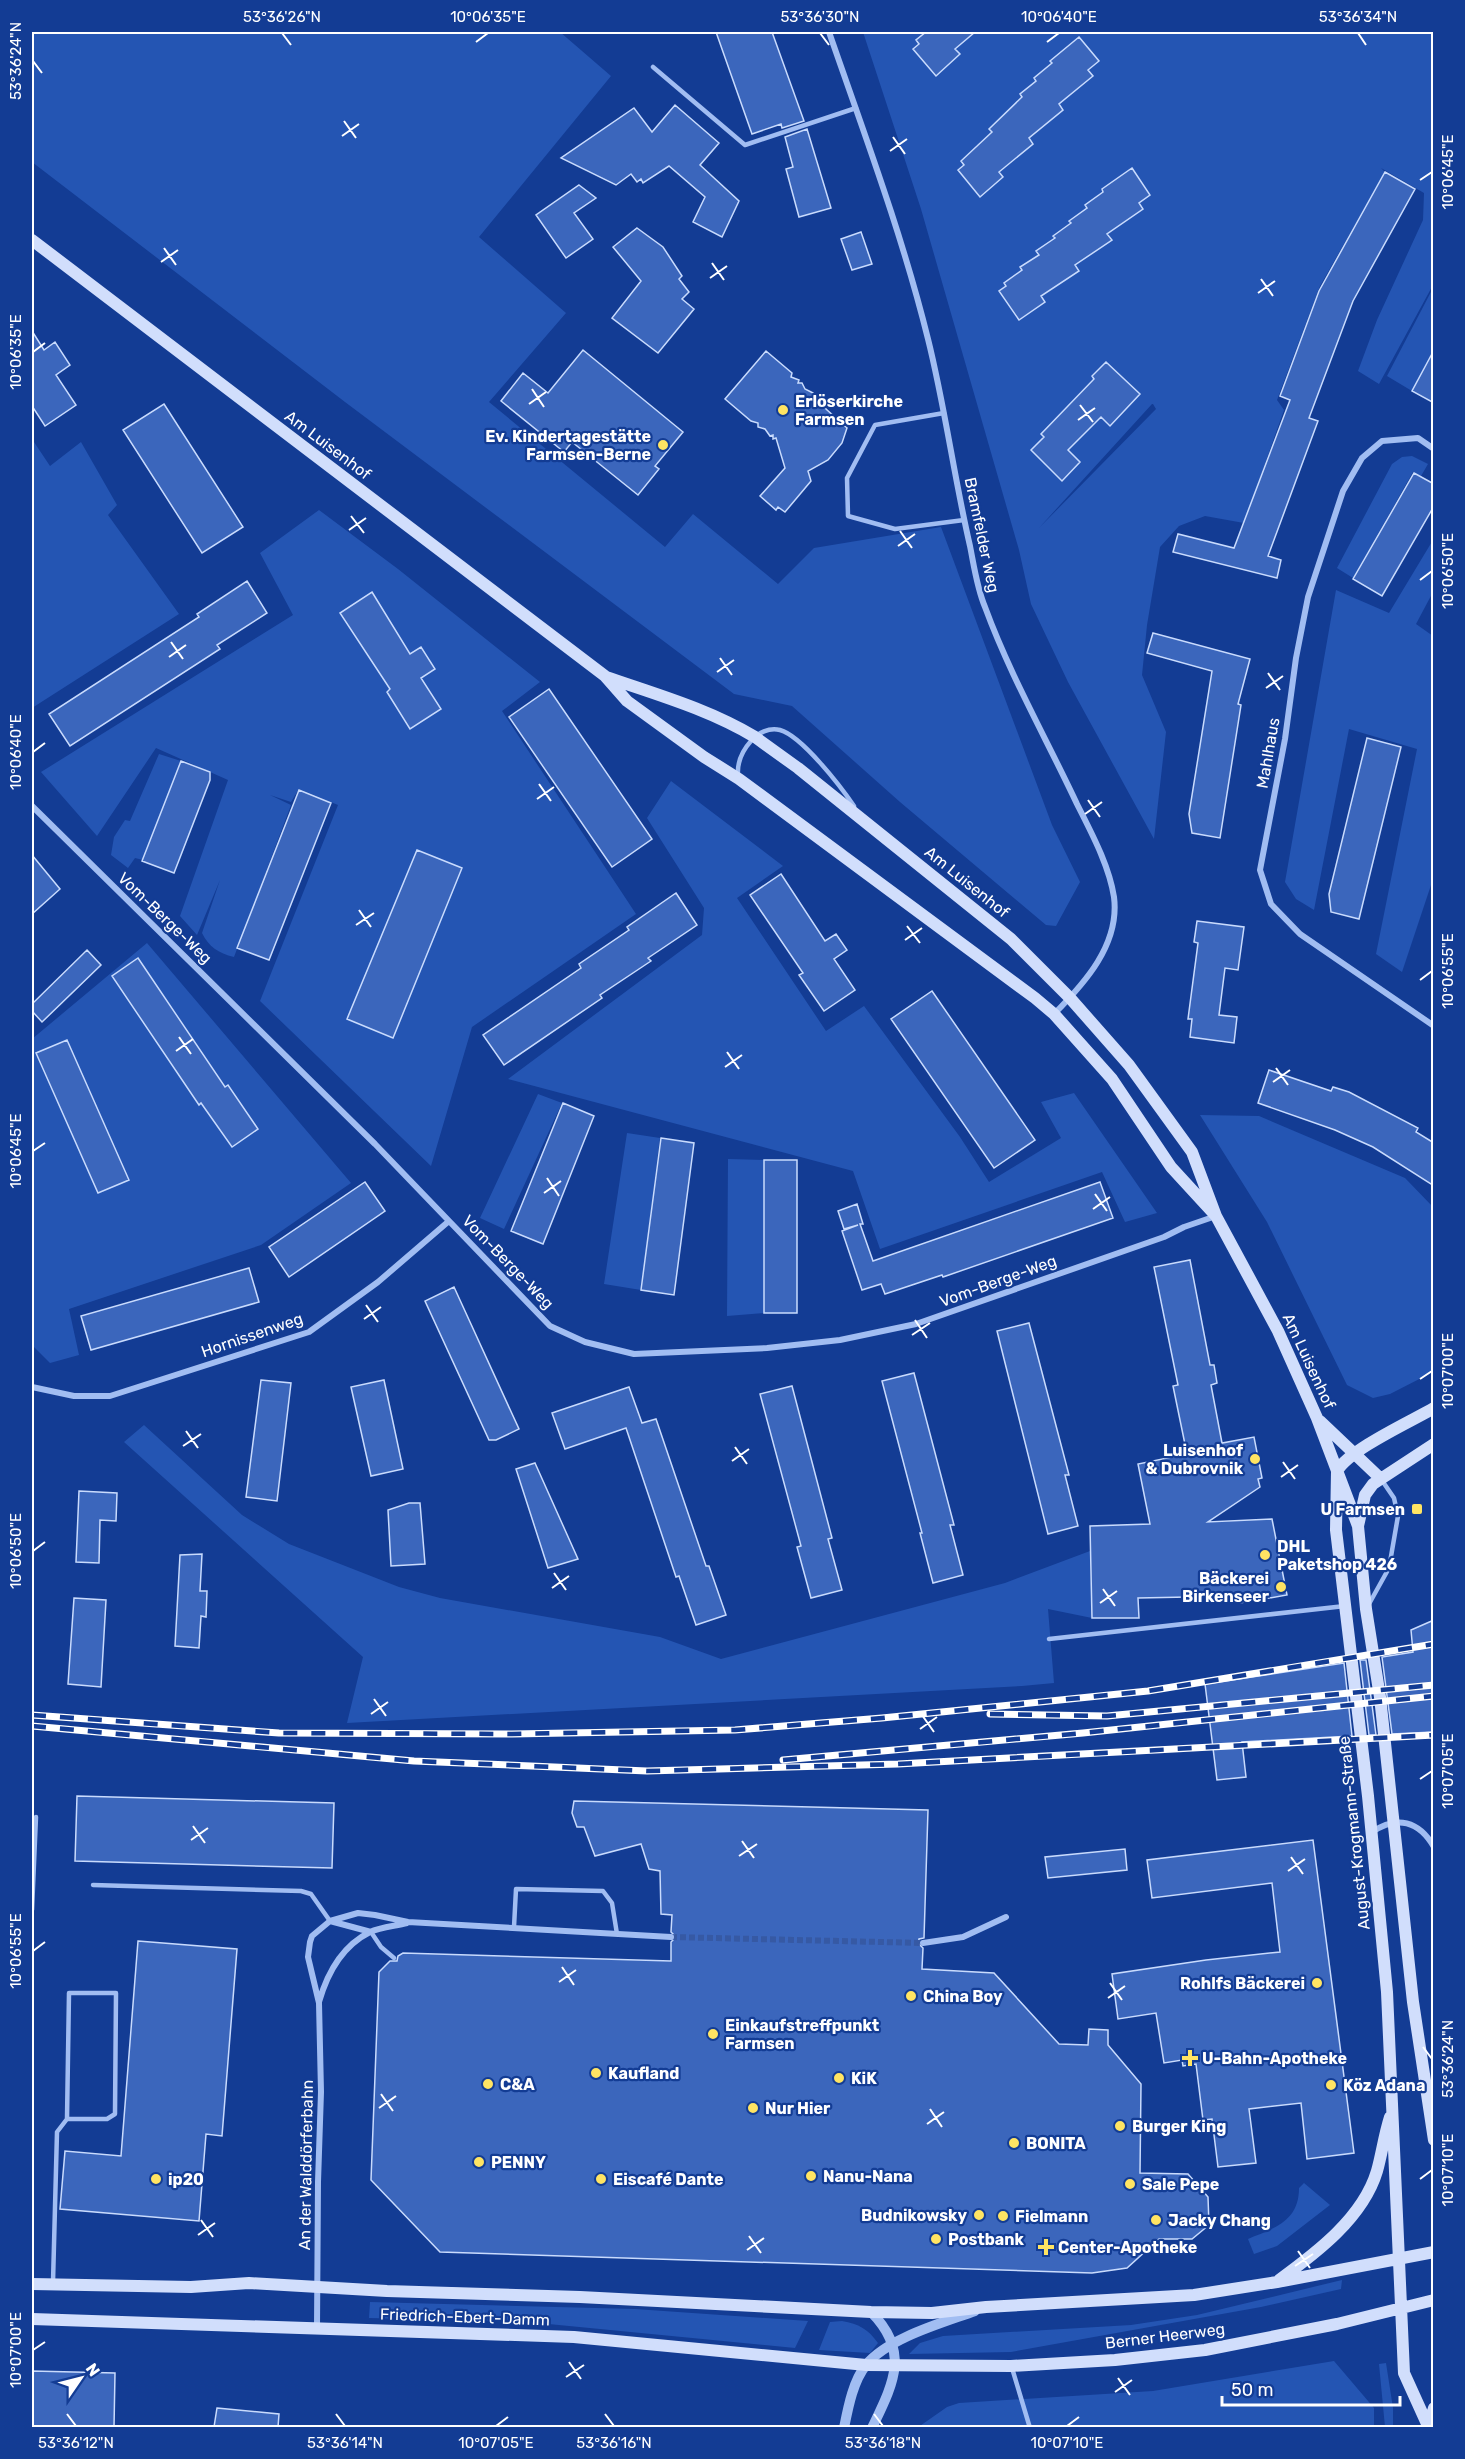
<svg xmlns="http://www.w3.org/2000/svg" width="1465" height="2459" viewBox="0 0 1465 2459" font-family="Rubik,sans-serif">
	<rect width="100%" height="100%" fill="#133c94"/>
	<path fill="#2455b3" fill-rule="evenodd" d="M32,32H560L611,76L479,237L566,313L489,402L665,547L693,514L778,584L814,548L941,527L1052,825L1080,882L1056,926L1046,925L900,802L792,706L734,694L345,402L32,162Z
		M863,32H1433V285L1379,384L1358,371L1377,320L1423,220L1424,193L1381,168L1385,172L1320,286L1277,400L1284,410L1244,523L1205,516L1179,526L1160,547L1147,625L1142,675L1166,732L1154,839L1068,682L1031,604L1019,550L921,209ZM1153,404L1156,409L1039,528L1152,404Z
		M1433,288V351L1412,391L1387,376Z
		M32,439L50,466L81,442L117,505L108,515L179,614L32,708Z
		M1412,456L1428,464L1421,476L1413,472L1353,578L1337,568L1392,464L1402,457Z
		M319,510L398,569L540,682L502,711L636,914L472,1027L431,1166L260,1001L338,805L299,789L291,802L270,795L291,805L234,957C218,953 209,947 202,933L220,880L197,935L180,916L228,780L156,748L97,836L41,772L293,615L260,553Z
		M1433,540V592L1416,624L1433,636V879L1402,972L1376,954L1417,749L1349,729L1314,910L1296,899L1285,882L1336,590L1389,613Z
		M159,754L181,761L143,860L135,858L128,868L111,855L114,837L125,820L130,821Z
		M671,781L783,866L737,898L826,1031L864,1006L960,1137L989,1182L1061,1138L1041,1102L1074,1093L1157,1213L1125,1222L1102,1172L880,1249L853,1171L508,1079L702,935L704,908L647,818Z
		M147,943L351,1183L261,1245L69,1309L79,1355L50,1363L32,1345V1039Z
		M538,1094L562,1103L504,1229L480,1218Z
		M1200,1115L1259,1116L1405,1178L1433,1207V1372L1390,1394L1373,1398L1347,1385L1267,1222Z
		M627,1133L660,1138L641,1290L604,1284Z
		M728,1159L764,1160V1313L727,1316Z
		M144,1425L242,1515L289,1544L399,1587L440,1598L660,1637L721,1659L1005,1583L1090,1551L1092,1618L1048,1609L1054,1683L1022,1686L347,1723L363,1657L124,1442Z
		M1304,2183L1330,2205L1277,2246L1254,2254L1248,2239C1275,2228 1299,2221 1299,2188Z
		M1342,2280L1341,2289L1261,2307L1011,2352L909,2354L920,2343L943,2336L1131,2325L1197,2315Z
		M370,2302L635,2309L808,2321L795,2348L528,2322L369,2318Z
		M842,2321C859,2324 868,2329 878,2343L870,2353L819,2350L830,2322Z
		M1334,2361L1374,2408V2428H917L947,2407L959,2403L1153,2391Z
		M1386,2363L1393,2408V2427H1385L1379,2364Z"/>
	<path fill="#3b66bc" stroke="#c9dbfd" stroke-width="1.5" d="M716,32H772L804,121L782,128L781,124L752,134Z
		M926,32H975L955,49L960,54L936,76L913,49L919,44L916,40Z
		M1079,37L1099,61L1088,70L1093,76L1059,104L1063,110L1029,138L1033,144L999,172L1003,177L980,197L958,170L964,165L961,161L992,132L989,129L1022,97L1020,94L1036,81L1034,78L1052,63L1050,61Z
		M675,105L719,143L700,165L739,201L722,237L693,222L705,197L669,166L643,183L641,179L637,182L631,174L616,185L561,158L634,108L652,132Z
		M807,129L831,208L799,217L786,169L793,167L785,137Z
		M1132,168L1150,195L1139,203L1143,209L1107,234L1112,240L1075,265L1079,271L1041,296L1045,302L1019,320L999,291L1006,286L1004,283L1022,270L1020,267L1039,255L1036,251L1055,238L1053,236L1071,223L1069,221L1087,208L1085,205L1103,192L1102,189Z
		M1385,172L1415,189L1353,301L1309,418L1318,421L1268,556L1281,560L1277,578L1173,552L1178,534L1234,548L1290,400L1280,396L1319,291Z
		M579,185L596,198L574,213L593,239L566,258L536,215Z
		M637,228L663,247L682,276L679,279L689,292L682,299L694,309L658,353L612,318L641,281L613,247Z
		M861,232L872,264L852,270L841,239Z
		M32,331L44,350L55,342L70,365L56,375L76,405L45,426L32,406Z
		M583,350L683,432L655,466L659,469L638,495L572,442L564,452L501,401L523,373L548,393Z
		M1434,350V403L1412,391Z
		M766,351L792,373L791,377L799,380L798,383H802L805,389L813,393L812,396L820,400L826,409L847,428L842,443L828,460L808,471L811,481L785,512L778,507L776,510L760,496L785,468L776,438L773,439V435L770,436L765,429L758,427V423L751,421L725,399Z
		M1106,362L1140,394L1110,426L1101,417L1068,450L1080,462L1062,481L1031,450L1044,437L1041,434L1094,379L1092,376Z
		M164,404L243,527L202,553L123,430Z
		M1414,473L1434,484V506L1382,596L1353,579Z
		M247,581L267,613L217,645L220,649L70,746L49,714L199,617L197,614Z
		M372,592L410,654L421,647L435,669L421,678L441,709L410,729L387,692L390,689L340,613Z
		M1153,633L1250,659L1238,704L1241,705L1220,838L1192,833L1189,814L1212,671L1147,653Z
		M549,689L652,839L612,867L509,717Z
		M1367,738L1401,747L1359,919L1331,912L1329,894Z
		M181,761L210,772V780L174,873L142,861Z
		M299,790L331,803L269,960L237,948Z
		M417,850L462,868L393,1038L347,1019Z
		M32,855L60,889L32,914Z
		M781,874L825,941L836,934L847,950L834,959L855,990L824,1011L799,975L803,973L750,895Z
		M676,893L697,925L648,958L651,961L600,995L602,998L504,1065L483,1035L581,968L579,964L629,930L627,927Z
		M1197,921L1244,927L1238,970L1225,968L1219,1015L1237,1017L1234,1043L1190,1037L1192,1019H1188L1198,943L1194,942Z
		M87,950L101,965L42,1022L32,1011V1004Z
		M138,958L225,1087L228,1085L258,1129L232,1147L201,1103L199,1105L112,976Z
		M932,991L1035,1140L994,1168L891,1019Z
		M67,1040L129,1180L98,1193L36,1053Z
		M1269,1070L1331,1091L1333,1087L1349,1092L1418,1128L1416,1132L1434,1143V1186L1373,1147L1335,1130L1258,1103Z
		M563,1103L594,1116L543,1244L511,1231Z
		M661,1138L694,1143L674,1295L641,1290Z
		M764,1160H797V1313H764Z
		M365,1182L385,1211L289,1277L269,1247Z
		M1100,1182L1113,1218L943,1277L942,1275L885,1294L881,1284L862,1290L842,1231L858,1225L844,1229L838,1211L857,1204L863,1224H860L873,1261Z
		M1190,1260L1210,1365H1214L1217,1383L1211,1385L1222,1443L1254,1437L1262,1478L1258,1479L1260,1487L1208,1522L1272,1519L1287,1595L1240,1603L1239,1596L1138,1598L1139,1618H1092L1090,1526L1150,1524L1138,1464L1187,1454L1173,1386L1178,1385L1154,1267Z
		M249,1268L259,1302L91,1350L81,1316Z
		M454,1287L519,1429L496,1440H489L425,1301Z
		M1029,1323L1069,1475H1065L1078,1526L1048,1534L997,1331Z
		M914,1373L954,1525H950L963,1575L933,1583L920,1533H922L882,1381Z
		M261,1380L291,1383L277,1501L246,1497Z
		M384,1380L403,1469L371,1476L351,1387Z
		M792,1386L832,1538L828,1539L842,1590L811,1598L797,1547L801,1546L760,1394Z
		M629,1387L642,1423L656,1419L706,1566H709L726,1615L696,1625L679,1576L676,1577L626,1428L565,1449L552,1413Z
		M535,1463L578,1559L548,1568L516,1469Z
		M79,1491L117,1493L116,1521L100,1520L99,1563L76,1562Z
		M409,1503H420L425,1564L391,1566L388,1510Z
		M202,1554L200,1591H207L206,1617L201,1616L199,1648L175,1646L180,1555Z
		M74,1598L106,1600L101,1687L68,1684Z
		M1434,1620V1732L1392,1734L1382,1657L1413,1652L1411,1630Z
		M1360,1660H1366L1376,1735H1369Z
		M1344,1663L1352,1736L1242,1742L1246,1777L1217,1780L1205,1684Z
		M77,1796L334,1803L332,1868L75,1861Z
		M574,1801L928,1810L924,1938L919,1939L918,1943L923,1948L922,1969L994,1973L1059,2044L1088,2045L1089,2029L1108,2030V2045L1141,2084L1140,2173L1188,2174L1208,2197L1209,2225L1192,2239H1159L1127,2268L1092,2273L440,2252L371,2180L379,1972L390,1961H397L398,1956L403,1953L671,1961V1942L676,1937L671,1932L672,1915L661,1914L660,1871L649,1869L641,1844L595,1856L584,1827H577L572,1813Z
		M1313,1840L1354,2153L1307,2159L1301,2103L1249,2109L1256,2163L1218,2167L1212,2119L1203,2120L1196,2064L1183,2066L1182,2060L1164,2063L1156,2013L1118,2019L1112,1974L1206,1960L1280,1952L1272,1883L1152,1898L1147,1860Z
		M1125,1849L1127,1870L1048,1878L1045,1857Z
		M138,1941L237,1949L222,2136L206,2134L199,2221L60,2209L65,2151L121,2156Z
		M32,2371L115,2373L114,2427H32Z
		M217,2408L279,2414L278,2427H214Z"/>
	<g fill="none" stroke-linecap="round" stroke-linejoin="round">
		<path stroke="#3659a4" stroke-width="6" stroke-dasharray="6 3" stroke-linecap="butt" d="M671,1937L923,1943"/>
		<path stroke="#a1bdf2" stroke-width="4.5" d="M653,67L745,145L856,108
			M944,413L875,425L847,478L848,516L895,529L964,520
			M738,775C737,761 742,751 751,741C758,733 769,727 780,730C802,736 841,787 854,806
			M1369,1604L1389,1568L1398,1516L1394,1498L1381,1479
			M1049,1639L1345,1606
			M93,1885L301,1891L311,1894L330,1921
			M32,1910L36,1817
			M514,1927L516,1889L603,1891L612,1903L617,1934
			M371,1932L381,1947L394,1958
			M53,2282L57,2132L67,2119H107L115,2114L116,1993H69L67,2119
			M1012,2368L1030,2428"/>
		<path stroke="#a1bdf2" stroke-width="6" d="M829,32C864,133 902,234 928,339C945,407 954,477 970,546C974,566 977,588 985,607C1010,675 1046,738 1077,804C1091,832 1109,865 1114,897C1120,944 1085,983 1054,1014
			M1434,449L1418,438L1382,441L1362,458L1343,491L1308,597L1296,658L1285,739L1260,870L1271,904L1300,934L1434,1026
			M32,806L375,1144L550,1326L585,1342L634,1354L767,1348L840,1340L916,1324L1164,1237L1184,1227L1216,1216
			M32,1387L74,1396H110L309,1332L378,1282L449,1221
			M1372,1832C1397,1815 1419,1821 1434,1847
			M330,1921L371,1932
			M923,1943L963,1937L1006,1917
			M319,2002C327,1974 342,1946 370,1932C381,1927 396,1926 407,1923
			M317,2328L318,2182L321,2092L319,2003L308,1957L310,1942L312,1936L330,1921L358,1913L375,1915L408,1922L671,1937"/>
		<path stroke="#a1bdf2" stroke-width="10" d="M871,2312C911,2352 893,2384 872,2428
			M844,2428C848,2408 853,2381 866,2365C888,2338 942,2323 975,2311"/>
		<path stroke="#d1defc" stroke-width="12" d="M32,240L605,676L627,701L704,757L739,779L1035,998L1054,1014L1112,1079L1171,1167L1216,1216
			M606,677C658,695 708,709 755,737L798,768L1011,939L1070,998L1129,1065L1192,1152L1216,1216L1278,1331L1317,1418L1358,1526
			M1320,1421L1380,1478
			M1434,1444L1373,1484L1365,1495L1358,1526L1366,1609L1380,1697L1413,2002L1434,2140
			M1279,2280C1316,2253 1363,2218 1377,2171C1382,2153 1384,2136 1390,2117
			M32,2284L191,2287L249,2283L387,2291L580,2297L871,2312L932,2313L986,2307L1194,2295L1277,2282L1434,2252
			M32,2319L574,2337L866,2365L1011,2366L1115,2360L1205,2350L1337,2324L1434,2300
			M1428,2426L1404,2373L1387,1992L1368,1796L1336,1530L1337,1471C1350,1449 1410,1422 1434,1408
			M1428,2428L1434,2408"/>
		<g stroke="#fff" stroke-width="7">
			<path id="rail" d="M990,1714L1107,1716L1434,1685
				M32,1715L279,1733L512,1734L735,1730L882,1718L1148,1691L1434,1644
				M32,1726L414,1761L647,1771L898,1764L1434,1735
				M783,1760L1083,1733L1434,1696"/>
		</g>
		<use href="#rail" stroke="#133c94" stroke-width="4.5" stroke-dasharray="14" stroke-linecap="butt"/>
	</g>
	<path fill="none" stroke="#fff" stroke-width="2" d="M282,33L291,45M820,33L829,45M1358,33L1366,45M476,42L488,33M1047,42L1059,33M33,61L42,73M344,121L356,138M342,136L359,124M893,137L905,154M890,151L907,139M1420,180L1432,172M164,248L176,265M161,262L178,250M712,263L724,280M710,278L727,266M1261,279L1273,296M1258,293L1275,281M33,352L45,343M532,389L544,407M529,404L546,392M1080,405L1093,422M1078,420L1095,408M351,516L364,533M349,530L366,518M900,531L912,548M898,546L915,534M1420,580L1432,571M171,642L183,659M169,657L186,645M720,658L732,675M717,672L734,660M1268,673L1280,690M1266,688L1283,676M33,752L45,743M539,784L551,801M537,799L554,787M1088,800L1100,817M1085,814L1102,802M359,910L371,927M356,925L374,913M907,926L920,943M905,940L922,928M1420,980L1432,971M179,1037L191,1054M176,1051L193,1039M727,1052L739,1069M725,1067L742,1055M1276,1068L1288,1085M1273,1082L1290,1070M33,1151L45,1143M547,1178L559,1196M544,1193L561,1181M1095,1194L1107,1211M1093,1209L1110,1197M366,1305L378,1322M364,1319L381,1307M915,1320L927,1338M912,1335L930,1323M1420,1379L1432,1371M186,1431L198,1448M183,1446L201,1434M735,1447L747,1464M732,1461L749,1449M1283,1462L1295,1479M1281,1477L1298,1465M33,1551L45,1542M554,1573L566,1590M552,1588L569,1576M1103,1589L1115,1606M1100,1603L1117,1591M374,1699L386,1716M371,1714L388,1702M922,1715L934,1732M920,1729L937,1717M1420,1779L1432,1771M193,1826L205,1843M191,1840L208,1828M742,1841L754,1858M739,1856L757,1844M1291,1857L1303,1874M1288,1871L1305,1859M33,1951L45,1942M562,1967L574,1985M559,1982L576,1970M1110,1983L1122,2000M1108,1998L1125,1986M1423,2047L1432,2059M381,2094L393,2111M379,2108L396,2096M930,2109L942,2127M927,2124L944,2112M1420,2179L1432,2170M201,2220L213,2237M198,2235L215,2223M749,2236L761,2253M747,2250L764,2238M1298,2251L1310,2268M1295,2266L1313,2254M33,2350L45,2342M569,2362L581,2379M566,2377L584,2365M1118,2378L1130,2395M1115,2392L1132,2380M67,2414L76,2426M336,2414L345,2426M605,2414L614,2426M874,2414L883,2426M496,2426L508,2417M1067,2426L1079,2417"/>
	<g fill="#ffe463" stroke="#133c94" stroke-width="2">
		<circle cx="783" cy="410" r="6"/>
		<circle cx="663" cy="445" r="6"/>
		<circle cx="1255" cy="1459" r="6"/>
		<rect x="1411" y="1503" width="12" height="12" rx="3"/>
		<circle cx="1265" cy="1555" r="6"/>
		<circle cx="1281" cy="1587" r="6"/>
		<circle cx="1317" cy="1983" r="6"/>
		<circle cx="911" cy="1996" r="6"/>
		<circle cx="713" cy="2034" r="6"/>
		<path d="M1187 2049h6v6h6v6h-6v6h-6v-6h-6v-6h6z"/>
		<circle cx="596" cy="2073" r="6"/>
		<circle cx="839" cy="2078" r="6"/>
		<circle cx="488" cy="2084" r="6"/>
		<circle cx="1331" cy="2085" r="6"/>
		<circle cx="753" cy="2108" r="6"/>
		<circle cx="1120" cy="2126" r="6"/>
		<circle cx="1014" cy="2143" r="6"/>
		<circle cx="479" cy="2162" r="6"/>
		<circle cx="811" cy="2176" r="6"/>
		<circle cx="156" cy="2179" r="6"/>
		<circle cx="601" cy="2179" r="6"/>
		<circle cx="1130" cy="2184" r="6"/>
		<circle cx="979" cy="2215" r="6"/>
		<circle cx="1003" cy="2216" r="6"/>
		<circle cx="1156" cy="2220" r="6"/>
		<circle cx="936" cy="2239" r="6"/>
		<path d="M1043 2238h6v6h6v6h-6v6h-6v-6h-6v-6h6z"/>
	</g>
	<g text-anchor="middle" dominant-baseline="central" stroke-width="4.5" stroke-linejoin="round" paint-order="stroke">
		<g font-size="16" font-weight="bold" fill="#fff" stroke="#133c94" text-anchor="start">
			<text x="795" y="401">Erlöserkirche<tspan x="795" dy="18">Farmsen</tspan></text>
			<text x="651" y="436" text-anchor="end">Ev. Kindertagestätte<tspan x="651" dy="18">Farmsen-Berne</tspan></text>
			<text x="1243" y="1450" text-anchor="end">Luisenhof<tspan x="1243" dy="18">&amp; Dubrovnik</tspan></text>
			<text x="1405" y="1509" text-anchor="end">U Farmsen</text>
			<text x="1277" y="1546">DHL<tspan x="1277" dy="18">Paketshop 426</tspan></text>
			<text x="1269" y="1578" text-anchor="end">Bäckerei<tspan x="1269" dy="18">Birkenseer</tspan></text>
			<text x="1305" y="1983" text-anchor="end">Rohlfs Bäckerei</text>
			<text x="923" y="1996">China Boy</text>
			<text x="725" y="2025">Einkaufstreffpunkt<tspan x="725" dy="18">Farmsen</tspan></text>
			<text x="1202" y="2058">U-Bahn-Apotheke</text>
			<text x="608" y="2073">Kaufland</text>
			<text x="851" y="2078">KiK</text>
			<text x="500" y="2084">C&amp;A</text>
			<text x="1343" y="2085">Köz Adana</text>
			<text x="765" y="2108">Nur Hier</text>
			<text x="1132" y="2126">Burger King</text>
			<text x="1026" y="2143">BONITA</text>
			<text x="491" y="2162">PENNY</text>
			<text x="823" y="2176">Nanu-Nana</text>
			<text x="168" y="2179">ip20</text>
			<text x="613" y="2179">Eiscafé Dante</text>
			<text x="1142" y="2184">Sale Pepe</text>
			<text x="967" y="2215" text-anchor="end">Budnikowsky</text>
			<text x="1015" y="2216">Fielmann</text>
			<text x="1168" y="2220">Jacky Chang</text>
			<text x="948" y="2239">Postbank</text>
			<text x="1058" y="2247">Center-Apotheke</text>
		</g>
		<g font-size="16" fill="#fff" stroke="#133c94">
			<text transform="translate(328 445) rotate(37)">Am Luisenhof</text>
			<text transform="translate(982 535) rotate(78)">Bramfelder Weg</text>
			<text transform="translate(1268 753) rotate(-80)">Mahlhaus</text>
			<text transform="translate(967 882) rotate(39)">Am Luisenhof</text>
			<text transform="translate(165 918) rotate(44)">Vom-Berge-Weg</text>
			<text transform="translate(508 1262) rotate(46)">Vom-Berge-Weg</text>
			<text transform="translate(998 1281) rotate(-20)">Vom-Berge-Weg</text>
			<text transform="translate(252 1335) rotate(-19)">Hornissenweg</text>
			<text transform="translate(1309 1361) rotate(65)">Am Luisenhof</text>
			<text transform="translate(1354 1833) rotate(-96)">August-Krogmann-Straße</text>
			<text transform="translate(306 2165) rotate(-89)">An der Walddörferbahn</text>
			<text transform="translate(465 2317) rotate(2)">Friedrich-Ebert-Damm</text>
			<text transform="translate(1165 2336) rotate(-7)">Berner Heerweg</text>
		</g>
	</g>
	<rect width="1465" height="2459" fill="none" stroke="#133c94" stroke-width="66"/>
	<g transform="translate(81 2378) rotate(55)" stroke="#133c94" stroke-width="4.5" paint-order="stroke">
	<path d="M0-4.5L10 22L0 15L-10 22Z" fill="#ffffff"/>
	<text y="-9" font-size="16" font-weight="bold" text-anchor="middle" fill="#ffffff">N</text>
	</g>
	<path d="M1222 2396v9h178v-9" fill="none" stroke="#ffffff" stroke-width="3"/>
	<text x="1231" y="2396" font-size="18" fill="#ffffff" stroke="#133c94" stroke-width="4.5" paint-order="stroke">50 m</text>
	<rect x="33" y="33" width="1399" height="2393" fill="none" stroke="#fff" stroke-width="2"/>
	<g font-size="15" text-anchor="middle" fill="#fff">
		<text x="282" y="22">53°36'26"N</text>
		<text x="488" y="22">10°06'35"E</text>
		<text x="820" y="22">53°36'30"N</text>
		<text x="1059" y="22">10°06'40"E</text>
		<text x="1358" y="22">53°36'34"N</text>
		<text transform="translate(16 61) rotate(-90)" y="5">53°36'24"N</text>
		<text transform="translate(1448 172) rotate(-90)" y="5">10°06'45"E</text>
		<text transform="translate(16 352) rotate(-90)" y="5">10°06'35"E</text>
		<text transform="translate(1448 571) rotate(-90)" y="5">10°06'50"E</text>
		<text transform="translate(16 752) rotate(-90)" y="5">10°06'40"E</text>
		<text transform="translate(1448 971) rotate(-90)" y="5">10°06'55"E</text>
		<text transform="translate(16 1151) rotate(-90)" y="5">10°06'45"E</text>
		<text transform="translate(1448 1371) rotate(-90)" y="5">10°07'00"E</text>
		<text transform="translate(16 1551) rotate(-90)" y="5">10°06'50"E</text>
		<text transform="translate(1448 1771) rotate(-90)" y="5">10°07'05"E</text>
		<text transform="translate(16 1951) rotate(-90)" y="5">10°06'55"E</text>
		<text transform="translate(1448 2059) rotate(-90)" y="5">53°36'24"N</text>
		<text transform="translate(1448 2170) rotate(-90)" y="5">10°07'10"E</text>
		<text transform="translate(16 2350) rotate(-90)" y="5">10°07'00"E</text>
		<text x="76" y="2448">53°36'12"N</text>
		<text x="345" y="2448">53°36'14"N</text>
		<text x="496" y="2448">10°07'05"E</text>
		<text x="614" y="2448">53°36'16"N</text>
		<text x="883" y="2448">53°36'18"N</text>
		<text x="1067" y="2448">10°07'10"E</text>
	</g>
</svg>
